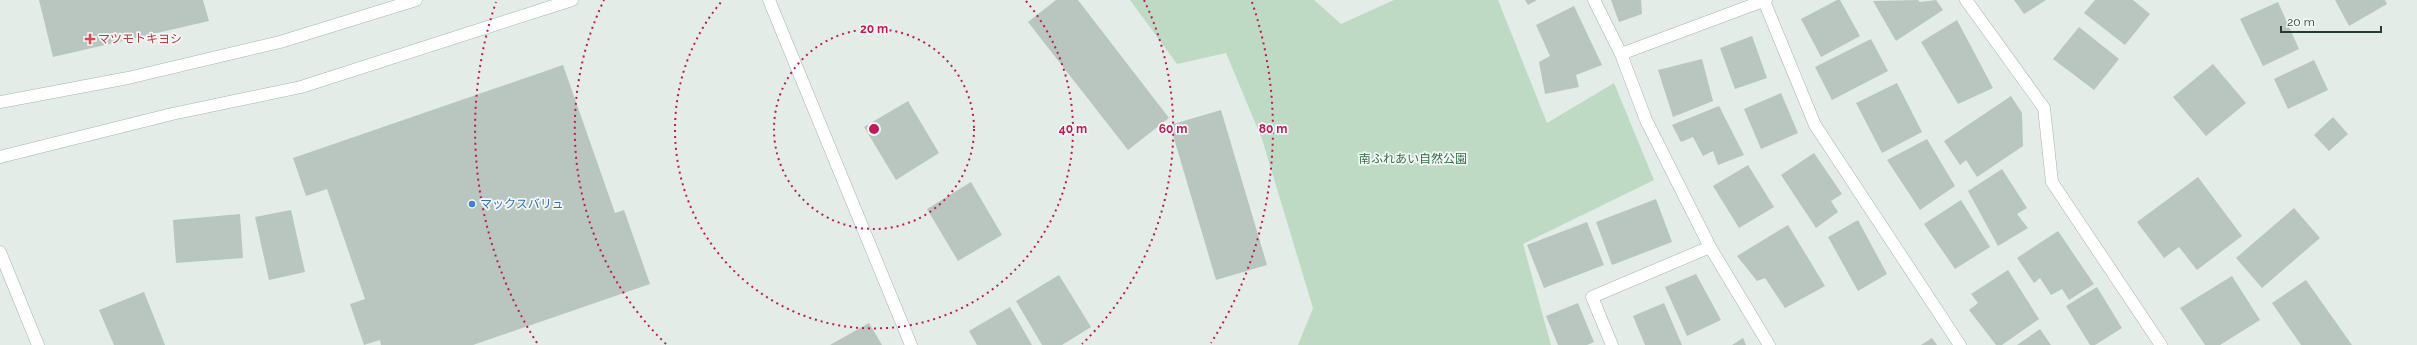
<svg xmlns="http://www.w3.org/2000/svg" width="2417" height="345" viewBox="0 0 2417 345" font-family="Raleway,'Noto Sans JP',sans-serif">
	<rect width="100%" height="100%" fill="#e3ece7"/>
	<path fill="#bedac4" d="M1130,0H1314L1341,24L1394,0H1498L1547,123L1614,83L1654,180L1523,244L1551,345H1298L1313,308L1262,139L1226,53L1177,64Z"/>
	<path fill="#b9c6c0" d="M39,0H203L209,21L53,57Z
		M1056,0H1078L1169,118L1128,150L1028,22Z
		M1525,0H1537L1528,5Z
		M1611,0H1641L1642,14L1619,22Z
		M1837,0H1840L1860,36L1821,57L1801,19Z
		M1918,0L1920,2L1936,0L1943,10L1896,41L1873,1Z
		M2014,0H2046L2024,14Z
		M2095,0H2133L2150,14L2125,45L2084,13Z
		M2335,0H2385L2387,4L2349,26Z
		M2278,2L2299,49L2263,66L2240,19Z
		M1574,6L1602,65L1576,75L1579,87L1545,94L1539,62L1550,56L1536,25Z
		M1957,20L1993,88L1958,104L1921,42Z
		M2079,27L2119,59L2094,90L2053,59Z
		M1752,36L1767,78L1735,89L1720,48Z
		M1871,39L1888,71L1832,100L1815,67Z
		M1702,59L1713,101L1673,117L1658,70Z
		M2314,60L2328,90L2288,109L2274,79Z
		M2213,64L2246,103L2206,136L2173,97Z
		M563,65L615,213L624,210L650,284L473,345H381L380,340L364,345L350,304L365,299L327,189L306,196L293,158Z
		M1897,83L1922,132L1882,153L1856,103Z
		M1781,93L1798,133L1761,149L1744,109Z
		M2011,96L2022,113L2023,146L1977,177L1966,160L1960,165L1944,141Z
		M908,101L939,153L896,180L864,127Z
		M1719,106L1744,155L1718,165L1713,151L1703,156L1693,137L1681,142L1672,125Z
		M1221,110L1267,265L1216,280L1170,125Z
		M2333,117L2348,134L2329,151L2314,135Z
		M1927,139L1955,186L1920,210L1887,160Z
		M1814,153L1842,194L1831,201L1838,212L1816,228L1781,175Z
		M1748,165L1774,207L1739,228L1713,186Z
		M2002,169L2027,208L2017,214L2028,228L1998,246L1968,191Z
		M2198,177L2242,236L2197,270L2179,247L2164,258L2137,222Z
		M971,182L1002,235L958,261L927,209Z
		M1656,199L1672,242L1612,265L1596,222Z
		M1961,200L1990,247L1955,269L1924,224Z
		M2294,208L2320,238L2262,288L2236,258Z
		M291,210L305,272L269,280L255,217Z
		M240,214L243,258L176,263L173,220Z
		M1858,220L1887,274L1858,291L1828,237Z
		M1587,222L1604,265L1544,288L1527,245Z
		M1788,225L1825,286L1785,308L1765,278L1757,281L1737,256Z
		M2058,231L2094,284L2069,300L2062,289L2051,295L2040,278L2034,283L2017,258Z
		M2008,270L2039,319L2002,345H1996L1969,310L1978,303L1971,294Z
		M1696,274L1721,320L1687,336L1665,287Z
		M1059,275L1091,327L1062,345H1042L1016,301Z
		M2232,276L2260,320L2220,345H2205L2180,308Z
		M2306,280L2352,345H2301L2272,303Z
		M2097,287L2122,328L2095,345H2090L2066,306Z
		M144,292L165,345H114L99,310Z
		M1578,303L1594,342L1587,345H1558L1546,316Z
		M1664,303L1682,345H1645L1633,316Z
		M1010,307L1032,345H977L969,331Z
		M869,323L882,345H830Z
		M2040,329L2051,345H2017Z
		M1743,338L1746,345H1732Z
		M1932,338L1937,345H1921Z"/>
	<g fill="none" stroke-linecap="round" stroke-linejoin="round">
		<g stroke="#a6b3ae" stroke-width="13">
			<path id="street" d="M769,0L911,345
				M1594,0L1621,54L1766,0
				M1966,0L2044,108L2052,182L2161,345
				M1764,1L1815,125L1960,345
				M1621,54L1646,120L1710,247L1769,345
				M1612,345L1592,297L1710,247"/>
		</g>
		<g stroke="#a3b6ae" stroke-width="13">
			<path id="secondary" d="M0,102L128,78L280,42L416,0
				M0,157L172,114L301,87L572,0
				M0,252L38,345"/>
		</g>
		<use href="#street" stroke="#fff" stroke-width="12"/>
		<use href="#secondary" stroke="#fff" stroke-width="12"/>
	</g>
	<g fill="none" stroke="#c2185b" stroke-width="2" stroke-dasharray="2 4">
		<circle cx="874" cy="129" r="100"/>
		<path d="M1026 1A199 199 0 1 1 722 1"/>
		<path d="M666 344A299 299 0 0 1 604 0M1144 0A299 299 0 0 1 1082 344"/>
		<path d="M537 343A399 399 0 0 1 496 2M1252 2A399 399 0 0 1 1211 343"/>
	</g>
	<path fill="#e0444e" stroke="#f3f8f6" stroke-width="1.5" d="M88 33h4v4h4v4h-4v4h-4v-4h-4v-4h4z"/>
	<circle fill="#3f7fe0" stroke="#f3f8f6" stroke-width="1.5" cx="472" cy="204" r="4"/>
	<g text-anchor="middle" dominant-baseline="central" stroke-width="3.5" stroke-linejoin="round" paint-order="stroke">
		<g font-size="12" fill="#be3a42" stroke="#f3f8f6" text-anchor="start">
			<text x="98" y="39">マツモトキヨシ</text>
		</g>
		<g font-size="12" fill="#336e46" stroke="#f3f8f6">
			<text x="1413" y="159">南ふれあい自然公園</text>
		</g>
		<g font-size="12" fill="#366cbe" stroke="#f3f8f6" text-anchor="start">
			<text x="480" y="204">マックスバリュ</text>
		</g>
	</g>
	<circle cx="874" cy="129" r="6" fill="#c2185b" stroke="#f3f8f6" stroke-width="2"/>
	<g font-size="12" text-anchor="middle" font-weight="bold" fill="#c2185b" stroke="#f3f8f6" stroke-width="3.5" stroke-linejoin="round" paint-order="stroke">
		<text x="874" y="33">20 m</text>
		<text x="1073" y="133">40 m</text>
		<text x="1173" y="133">60 m</text>
		<text x="1273" y="133">80 m</text>
	</g>
	<path d="M2281 26v6h100v-6" fill="none" stroke="#253b34" stroke-width="2"/>
	<text x="2287" y="26" font-size="12" fill="#253b34" stroke="#f3f8f6" stroke-width="3" paint-order="stroke">20 m</text>
</svg>
